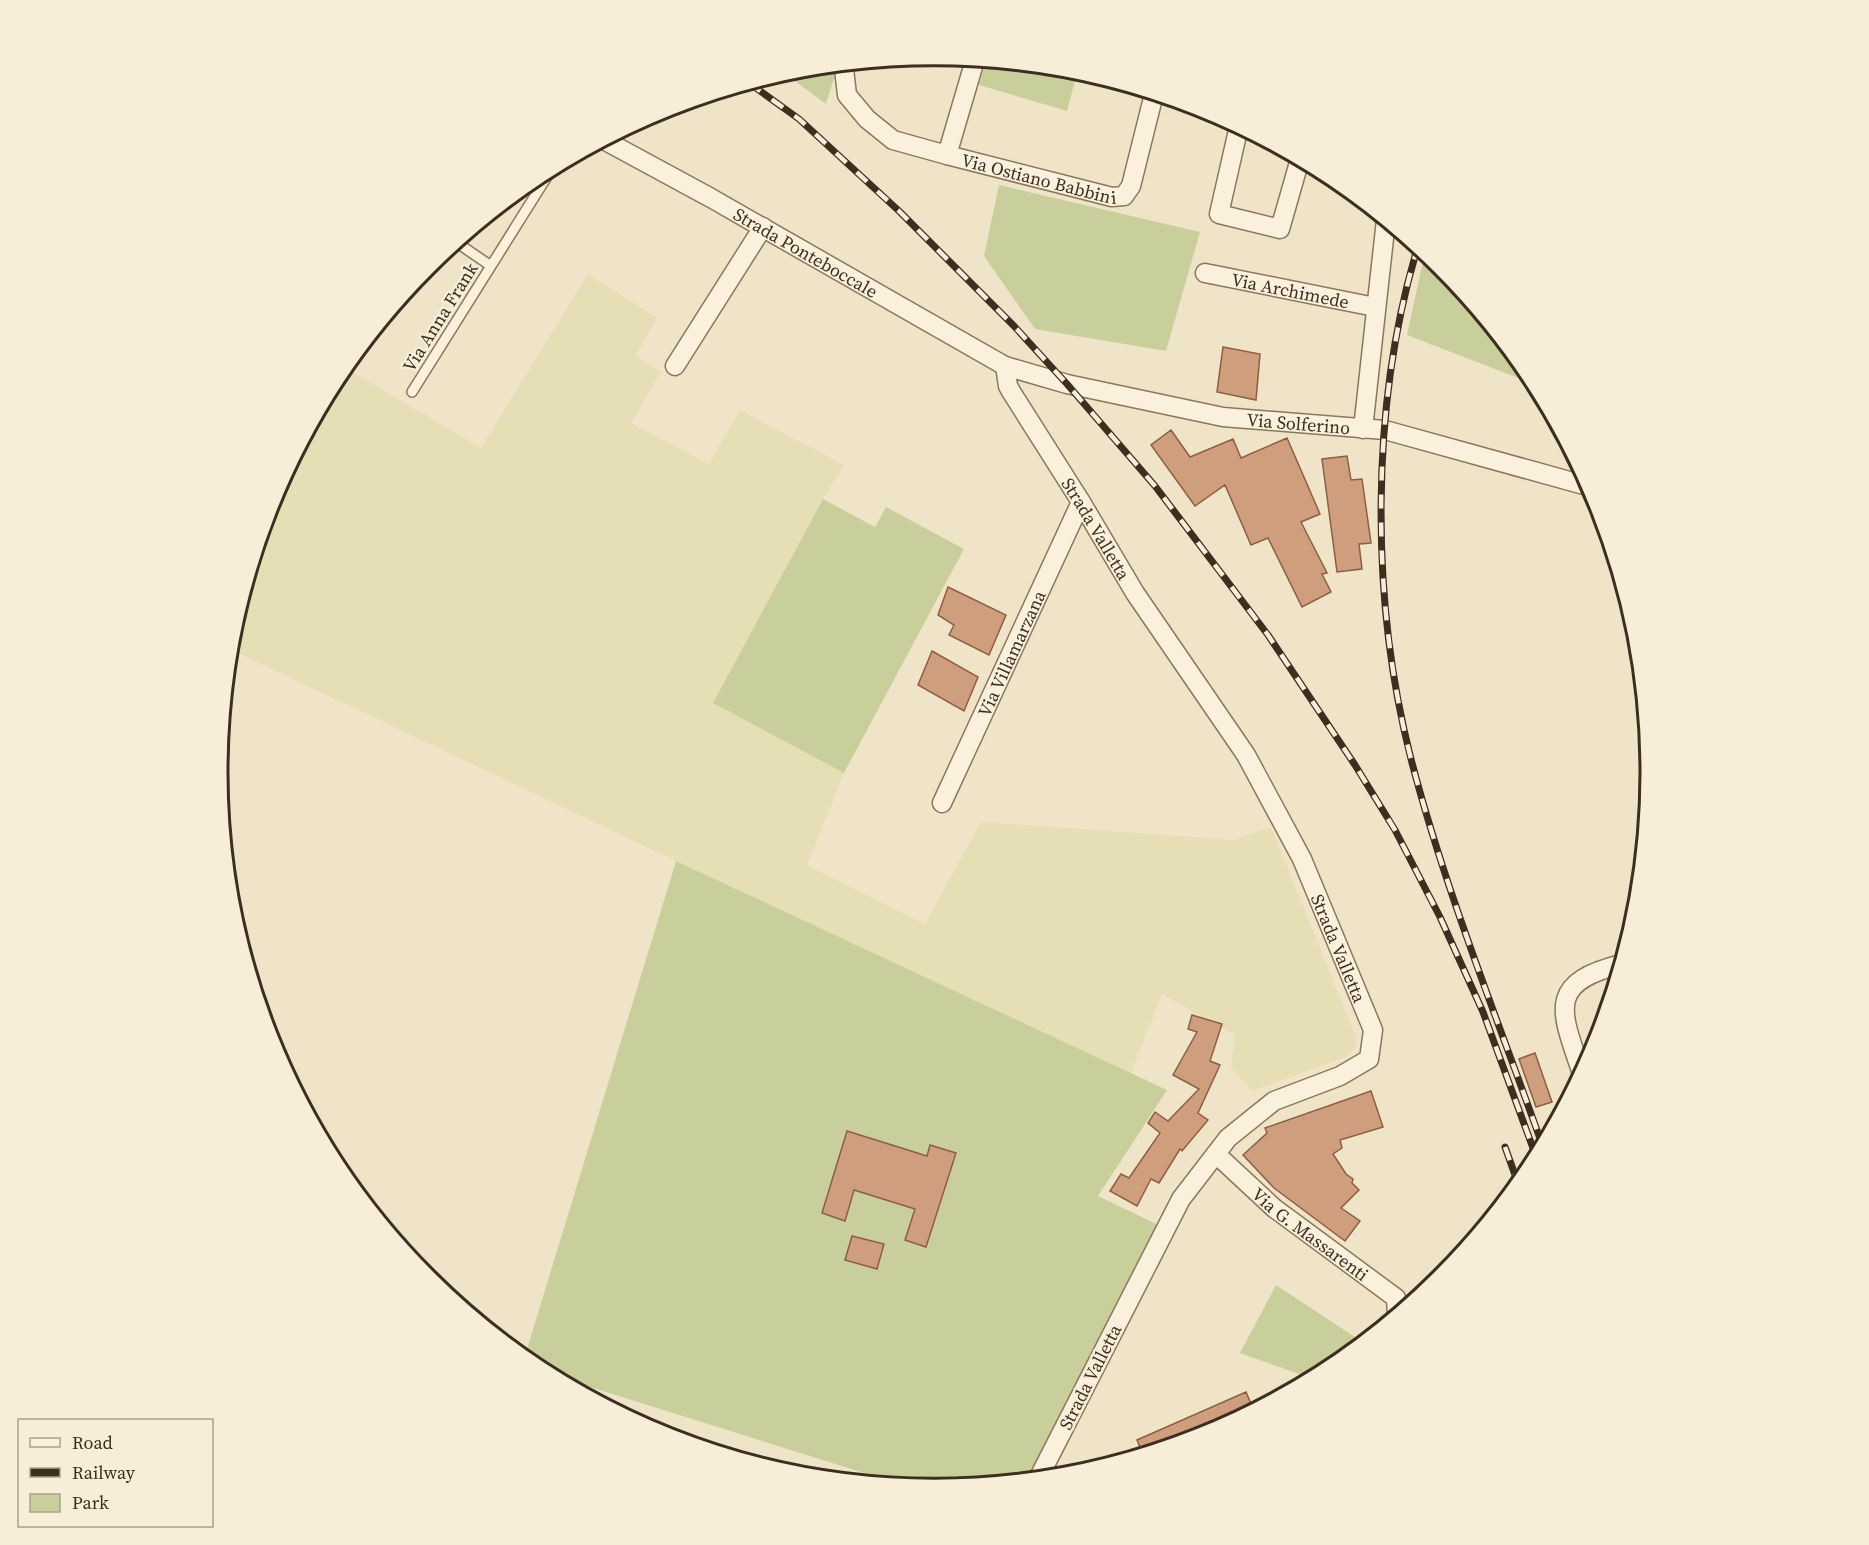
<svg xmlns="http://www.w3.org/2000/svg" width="1869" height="1545" viewBox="0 0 1869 1545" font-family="'Source Serif 4',serif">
	<rect width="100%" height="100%" fill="#f0e4c8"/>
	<path fill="#e6deb5" d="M588,274L657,318L635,356L661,372L631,423L709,464L740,410L844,465L823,499L713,703L844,773L807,865L925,924L981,822L1233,840L1271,827L1357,1040L1355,1048L1346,1057L1252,1091L1231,1069L1235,1035L1162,994L1131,1073L676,861L230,649L231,632L272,498L339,374L366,340L349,370L481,448Z"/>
	<path fill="#c9cf9b" d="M986,61L1078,70L1067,111L979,85Z
		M838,65L826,104L784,73L795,69Z
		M999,185L1200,232L1166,351L1035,329L984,256Z
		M1425,252L1442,266L1531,374L1533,378L1531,383L1407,335Z
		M823,499L875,527L886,507L964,549L844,773L713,703Z
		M676,861L1167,1090L1098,1196L1173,1232L1050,1478L934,1489L909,1487L542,1372L524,1359Z
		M1276,1285L1364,1343L1333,1369L1313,1379L1240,1353Z"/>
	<path fill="#cf9f7d" stroke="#8d5f41" stroke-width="1.5" d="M1223,347L1260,354L1256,400L1217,392Z
		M1171,430L1190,457L1233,439L1241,458L1287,438L1320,514L1301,522L1327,573L1322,574L1331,592L1302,607L1268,538L1251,545L1225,485L1195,506L1151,445Z
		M1347,456L1351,480L1362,479L1371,543L1359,544L1362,569L1337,572L1322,459Z
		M948,587L1006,615L989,655L949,635L954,625L938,615Z
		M932,651L978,677L964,711L918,685Z
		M1192,1015L1222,1024L1210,1061L1220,1065L1198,1113L1208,1120L1182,1151L1180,1149L1159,1183L1151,1179L1137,1206L1110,1191L1121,1174L1129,1178L1160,1133L1148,1123L1155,1112L1168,1121L1199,1089L1173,1075L1197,1032L1188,1029Z
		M1535,1053L1552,1102L1536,1107L1519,1059Z
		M1371,1091L1383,1127L1340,1140L1342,1148L1333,1154L1346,1174L1353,1179L1352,1183L1359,1190L1341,1208L1360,1221L1345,1241L1274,1188L1243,1155L1267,1133L1265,1128Z
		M847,1131L927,1156L930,1145L956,1153L926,1247L905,1240L915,1209L854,1190L845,1221L822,1213Z
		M852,1236L884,1244L877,1269L845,1260Z
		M1246,1392L1254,1411L1209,1435L1143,1455L1137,1440Z"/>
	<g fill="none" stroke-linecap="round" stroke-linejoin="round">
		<g stroke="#8d765c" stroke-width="12">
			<path id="lane" d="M456,242L491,266
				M412,392L553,167"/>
		</g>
		<g stroke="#8d765c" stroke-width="21">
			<g id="street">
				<path id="s1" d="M975,60L947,155L1112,197L1124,196L1131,186L1154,94"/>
				<path d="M846,64L844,69L847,95L867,119L893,140L947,155"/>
				<path d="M1239,126L1219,214L1280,229L1300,159"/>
				<path id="s2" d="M604,140L711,198L1005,366L1067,384L1223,417L1385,430L1591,487"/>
				<path id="s3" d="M1205,273L1375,307"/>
				<path d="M675,366L763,227"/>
				<path id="s4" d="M1005,366L1008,386L1012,393L1081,502L1135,593L1246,755L1302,859L1373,1030L1369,1059L1340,1076L1274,1101L1228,1138L1181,1199L1038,1479"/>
				<path d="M1363,429L1386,220"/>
				<path id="s5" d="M942,803L1081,502"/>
				<path d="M1582,1074C1562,1013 1544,983 1622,964"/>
				<path id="s6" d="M1216,1154L1274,1208L1396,1298L1397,1316"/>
			</g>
		</g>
		<use href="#lane" stroke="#faf1dc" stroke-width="9"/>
		<use href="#street" stroke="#faf1dc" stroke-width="18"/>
		<g stroke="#3d2e20" stroke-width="7">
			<path id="rail" d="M749,83L799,119L899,211L1014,326L1067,384L1155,486L1268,635L1355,765L1395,830L1440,917L1483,1012L1537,1159
				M1418,246C1370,404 1370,599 1411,759C1445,890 1498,1020 1543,1147
				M1505,1147L1519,1186"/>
		</g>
		<use href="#rail" stroke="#f7eed8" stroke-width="4.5" stroke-dasharray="14" stroke-linecap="butt"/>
	</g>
	<g text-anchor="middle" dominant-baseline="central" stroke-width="5" stroke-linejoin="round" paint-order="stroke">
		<g font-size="18" fill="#3d2e20" stroke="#f7eed8">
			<text stroke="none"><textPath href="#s1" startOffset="194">Via Ostiano Babbini</textPath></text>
			<text stroke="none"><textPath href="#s2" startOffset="231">Strada Ponteboccale</textPath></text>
			<text stroke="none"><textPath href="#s3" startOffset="87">Via Archimede</textPath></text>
			<text transform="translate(440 317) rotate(-58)">Via Anna Frank</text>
			<text stroke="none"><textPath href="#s2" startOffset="760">Via Solferino</textPath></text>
			<text stroke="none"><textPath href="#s4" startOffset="188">Strada Valletta</textPath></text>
			<text stroke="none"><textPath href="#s5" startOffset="165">Via Villamarzana</textPath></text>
			<text stroke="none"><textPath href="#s4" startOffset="674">Strada Valletta</textPath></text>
			<text stroke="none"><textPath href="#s6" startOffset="124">Via G. Massarenti</textPath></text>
			<text transform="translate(1090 1377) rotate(-63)">Strada Valletta</text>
		</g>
	</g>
	<path d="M0 0H1869V1545H0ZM228 772a706 706 0 1 1 1412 0a706 706 0 1 1-1412 0Z" fill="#f7eed8" fill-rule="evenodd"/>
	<path fill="none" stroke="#3d2e20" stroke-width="3" d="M228 772a706 706 0 1 1 1412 0a706 706 0 1 1-1412 0Z"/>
	<rect x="18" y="1419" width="195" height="108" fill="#f7eed8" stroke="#ada18e" stroke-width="1.5"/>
	<rect x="30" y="1438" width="30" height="9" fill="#faf1dc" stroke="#ada18e" stroke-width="1.5"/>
	<text x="72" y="1449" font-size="18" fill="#3d2e20">Road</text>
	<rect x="30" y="1468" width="30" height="9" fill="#3d2e20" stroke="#ada18e" stroke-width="1.5"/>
	<text x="72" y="1479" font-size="18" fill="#3d2e20">Railway</text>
	<rect x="30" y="1494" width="30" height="18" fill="#c9cf9b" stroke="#ada18e" stroke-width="1.5"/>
	<text x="72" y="1509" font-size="18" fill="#3d2e20">Park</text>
</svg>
